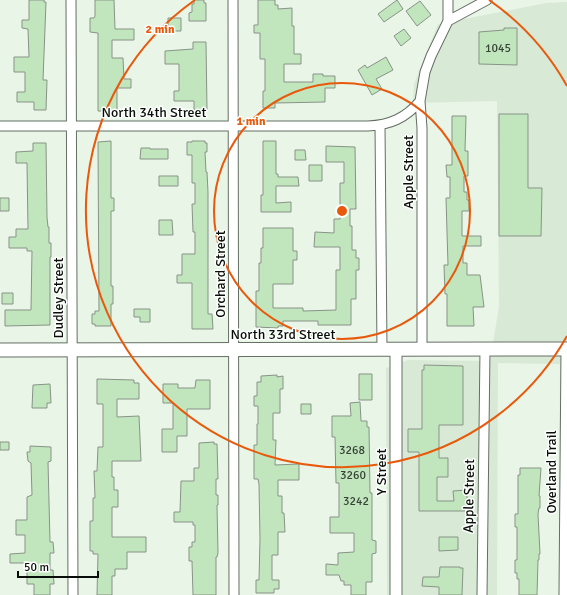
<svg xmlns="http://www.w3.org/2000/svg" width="567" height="595" viewBox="0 0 567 595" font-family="Signika,sans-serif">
	<rect width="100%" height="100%" fill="#e9f5e7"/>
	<path fill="#d8ead6" d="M567,2V546L559,545L560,364L498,363L497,595H387L386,368L408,360L490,361L499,307L497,101L413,103L414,84L438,24L546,3Z"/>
	<path fill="#c1e6be" stroke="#889387" d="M29,0H44V2H46L43,80H47L46,110H34V102H17V92H25V72H14V57H29L28,29L22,28V20H29Z
		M95,0H114L115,29H134V40H112V58H123L124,79H131V88H117V111H98V33L90,32V18H94L95,16Z
		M194,0H204V3H206V21H189V13L192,12V4H194Z
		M258,0H275V5H278V9L292,8V26H294V54H301V64H284V82H313V74H323V76H335V88H325V102L275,103V108H263V91H265V59H260V33H254V25H258Z
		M397,0L403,9L384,22L378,14Z
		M420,1L431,15L417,26L406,11Z
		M168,18H181V31H168Z
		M504,28H517V65L479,64V32L504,30Z
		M404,29L411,38L401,46L394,36Z
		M193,42H206L207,110H194V101H174V91H179V64H165V51L193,49Z
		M386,57L393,70L376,79L382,89L372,95L358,70L365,65L367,68Z
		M499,114H528V188H542L541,236H499Z
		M452,116H466L465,151H468V176H464V192H467V200H469V211H462V236H481V246H463V263H467V275H480L484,307H473L474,326H447V294H445L444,265H448L446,198H450V177H447L446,165H452Z
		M111,141V198H114V211H111V286H113V304H111V326H95V324H92V314H95V311H99L98,142Z
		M192,141H205V143H207V152H205L206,172H207L208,192V314H212L213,329H192V283H177V275H182V254H195V232H193L192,204H195V183H192V155H187V142H192Z
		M263,141H276V174H278V177H298L299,186H276V203L291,202V212H261V195H263Z
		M33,143H46L47,217L48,227H49V243H51V257H50V325L5,326V310H31L32,251H27V248H9V237H16V229H28L27,163H16V152L33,151Z
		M326,146L355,147L356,209H350V226H352V250H356V258H359V270H356V299H351V325H318V321H283V326H278V328L256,327V291H259V263H261V248H263V228H293V251H297V260H293V284H273V308H303V311L336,310V270H340V247H314L315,232L334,233V219H340V183H344V162H326Z
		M141,148H150V149H168V159H140Z
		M295,150H305L306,160H295Z
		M309,165H322V181H309Z
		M159,176H178V186H159Z
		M0,198H9V211H0Z
		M159,220H172L173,235H159Z
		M2,293H13V304H2Z
		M134,309H150V322H140V317H134Z
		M424,365L463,366V425H439V458H448V477H437V501H454L453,491L467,490V511H419V452H408V429H422V370H424Z
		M359,374H372V400H359Z
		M277,375V377L283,376V389H280V413H273V440H276L275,465L299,464V480H278V496H282V513H284L285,532H278V555H272V580H279V589H274V593H256V580H259L260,539L259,484L258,479H254V445H257V424H258V406H254V396H257V382H261V376Z
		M97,379L134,380V383H139V399H117V417L139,416L141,461H112V477H114V490H118V507H112V537H146V552H127V569H115V576H112V595H97L98,554H93V551H90V521H93V498H95L94,471H97L98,447H103V404H97Z
		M196,380H210V409H187V436H177V452H162V429H173V403H163V384H178V388H195Z
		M50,384L51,403H47V408H32L33,385Z
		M360,402L361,421H367V427H369L370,493H372V540L376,541V553L372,554V582H366V595H351V585H344V581H341L339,575H326V564L338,565V553L354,552V533H330V517H339V483H336L335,437H332V416H351L350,403Z
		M301,404H311V414H301Z
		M0,442H9V450H0Z
		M214,442V444H217L218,479H216V495H218V505H217L218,553L217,557H216V595H193L192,561H189V547H192V542H195V525H193V522H174V512H180L181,481H194V468H199V443Z
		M30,446L51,447V461L48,462L50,542H53L54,553H50V570H53L54,584H50V595H34V584H27V563H10V554L25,553V535H16V520H27V497L32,495L31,463L28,461L27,452H30Z
		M520,468H541L539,496H540V508H539L538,514L540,554H539V560H538L537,595H519V579H517V573H515V560H517V527H515V514H518V475H520Z
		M439,537H458V550L439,551Z
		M440,567H460V568H463L462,595H439V587L422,586L423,577H439Z"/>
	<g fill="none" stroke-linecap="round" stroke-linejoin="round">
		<g stroke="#656f64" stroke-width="11">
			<path id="minor" d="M71,0L73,595
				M233,0L234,595
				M448,21L487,0
				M380,125L382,350
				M0,126H368C390,125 406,118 420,101
				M422,350V128L420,101L425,72L431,56L448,21V0
				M482,595L485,349
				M564,595L566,349"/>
		</g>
		<g stroke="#656f64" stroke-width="13">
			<path id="tertiary" d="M396,350V595"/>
		</g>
		<g stroke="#656f64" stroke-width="15">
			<path id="secondary" d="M0,350L567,349"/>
		</g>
		<use href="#minor" stroke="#fff" stroke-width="9"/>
		<use href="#tertiary" stroke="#fff" stroke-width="11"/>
		<use href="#secondary" stroke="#fff" stroke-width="13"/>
	</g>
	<g fill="none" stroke="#e8590c" stroke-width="2">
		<circle cx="342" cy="211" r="128"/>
		<path d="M567 336A257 257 0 1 1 195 0M489 0A257 257 0 0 1 567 86"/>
	</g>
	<g text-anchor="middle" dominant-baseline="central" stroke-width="3" stroke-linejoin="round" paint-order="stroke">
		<g font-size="12" fill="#374336">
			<text x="498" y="48">1045</text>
			<text x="352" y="450">3268</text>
			<text x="353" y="475">3260</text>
			<text x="356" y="501">3242</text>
		</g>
		<g font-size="14" fill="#090d09" stroke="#fcfffc">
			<text x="154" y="112">North 34th Street</text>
			<text transform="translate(408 172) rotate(-90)">Apple Street</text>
			<text transform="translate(220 274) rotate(-90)">Orchard Street</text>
			<text transform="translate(58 298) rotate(-90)">Dudley Street</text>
			<text x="283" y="334">North 33rd Street</text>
			<text transform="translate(381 472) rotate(-90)">Y Street</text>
			<text transform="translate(551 472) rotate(-90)">Overland Trail</text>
			<text transform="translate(469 496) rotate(-89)">Apple Street</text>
		</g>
	</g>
	<circle cx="342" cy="211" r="6" fill="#e8590c" stroke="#fcfffc" stroke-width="2"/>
	<g font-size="12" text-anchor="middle" font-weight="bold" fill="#e8590c" stroke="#fcfffc" stroke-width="3" stroke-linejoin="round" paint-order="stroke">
		<text x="160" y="33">2 min</text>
		<text x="251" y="125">1 min</text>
	</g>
	<path d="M18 571v6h80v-6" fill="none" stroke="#090d09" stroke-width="2"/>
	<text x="24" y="571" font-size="12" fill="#090d09" stroke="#fcfffc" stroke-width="3" paint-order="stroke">50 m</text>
</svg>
